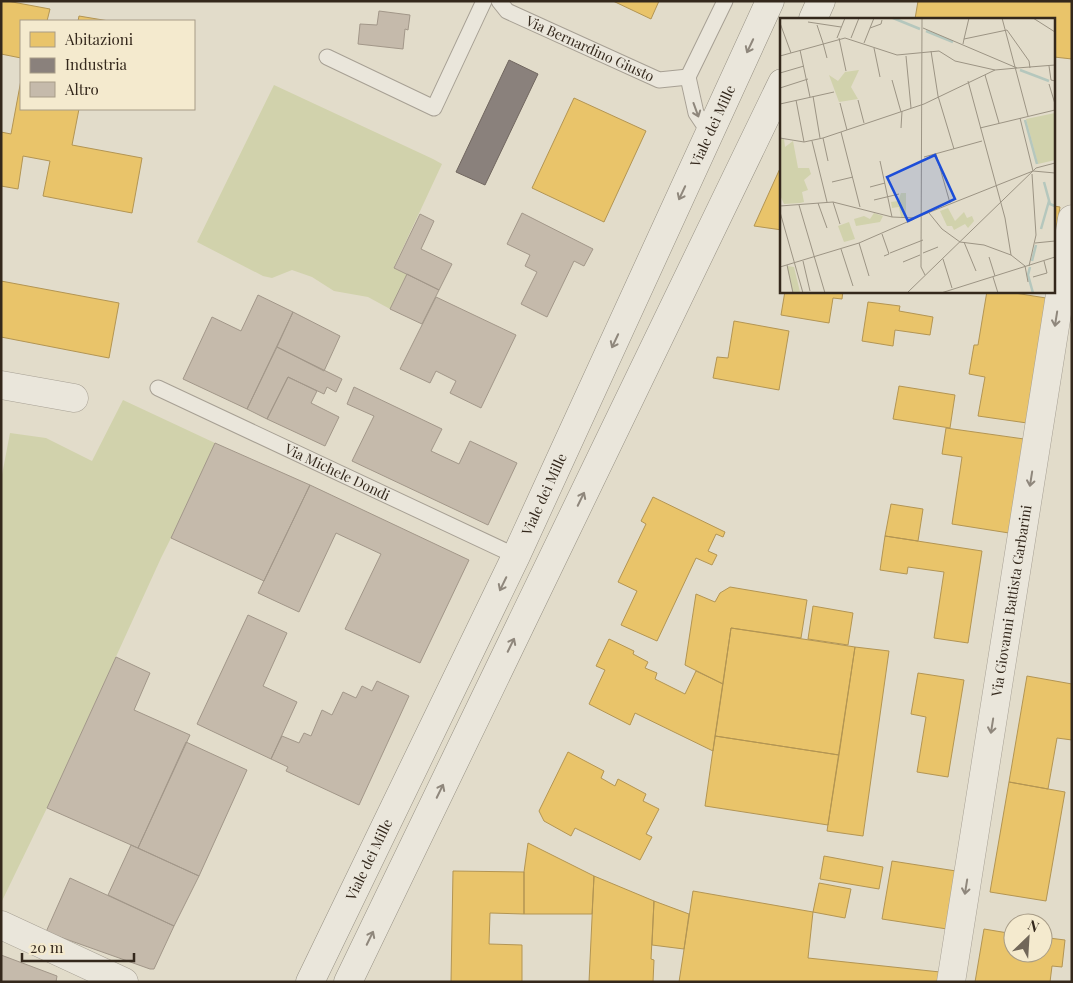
<svg xmlns="http://www.w3.org/2000/svg" width="1073" height="983" font-family="'Playfair Display',serif">
  <style>
    .green { fill: #d1d2ac }
    .homes { fill: #e9c46a; stroke: #b39553 }
    .industry { fill: #8a817c; stroke: #70665f }
    .building { fill: #c5baab; stroke: #a29789 }
    .lines { fill: none; stroke-linecap: round; stroke-linejoin: round }
    .service-casing { stroke: #a7a094; stroke-width: 17 }
    .minor-casing { stroke: #a7a094; stroke-width: 29 }
    .secondary-casing { stroke: #969083; stroke-width: 29 }
    .service { stroke: #eae6db; stroke-width: 15 }
    .minor { stroke: #eae6db; stroke-width: 28 }
    .secondary { stroke: #eae6db; stroke-width: 28 }
    .oneway { stroke: #8f877c }
    .labels { text-anchor: middle; stroke-width: 5; stroke-linejoin: round; paint-order: stroke }
    .street-label { font-size: 14px; fill: #34281c; stroke: #f4eace }
    .inset-river { fill: none; stroke: #b5c7bd; stroke-width: 2.5 }
    .inset-road { fill: none; stroke: #9c9484; stroke-width: 1 }
    .view { fill: #1d4ed8; fill-opacity: 0.15; stroke: #1d4ed8; stroke-width: 2.5 }
    .inset-edge { fill: none; stroke: #34281c; stroke-width: 2.5 }
  </style>
  <rect width="100%" height="100%" fill="#e2dcca"/>
  <path class="green" d="M 274,85 L 433,159 L 442,164 L 394,267 L 407,274 L 390,309 L 368,297 L 334,291 L 312,277 L 292,270 L 272,278 L 263,276 L 197,242 Z
    M 123,400 L 215,443 L 171,538 L 161,558 L 47,808 L 1,903 L 1,480 L 10,433 L 46,438 L 92,461 Z"/>
  <path class="homes" d="M 1,1 L 7,1 L 50,9 L 47,21 L 21,21 L 21,58 L 1,54 Z
    M 613,1 L 659,1 L 651,19 Z
    M 918,1 L 1072,2 L 1072,59 L 1054,57 L 1054,19 L 915,19 Z
    M 79,16 L 109,21 L 78,21 Z
    M 21,80 L 21,109 L 79,109 L 72,145 L 142,158 L 132,213 L 43,196 L 50,161 L 23,156 L 18,189 L 1,186 L 1,132 L 11,134 Z
    M 574,98 L 646,131 L 604,222 L 532,188 Z
    M 782,164 L 782,230 L 754,226 Z
    M 1054,206 L 1060,207 L 1054,243 Z
    M 1,281 L 119,303 L 109,358 L 1,337 Z
    M 785,291 L 843,291 L 842,299 L 833,298 L 829,323 L 781,315 Z
    M 987,291 L 1002,291 L 1046,298 L 1027,423 L 978,416 L 985,377 L 969,374 L 974,345 L 978,345 Z
    M 868,302 L 900,306 L 899,311 L 933,317 L 930,335 L 895,330 L 893,346 L 862,341 Z
    M 734,321 L 789,331 L 779,390 L 713,378 L 717,357 L 728,358 Z
    M 899,386 L 955,395 L 950,428 L 893,419 Z
    M 946,428 L 1024,439 L 1009,533 L 952,524 L 962,457 L 942,454 Z
    M 653,497 L 725,532 L 723,537 L 716,534 L 708,551 L 717,555 L 712,565 L 696,558 L 657,641 L 621,625 L 637,591 L 618,582 L 646,524 L 641,521 Z
    M 891,504 L 923,509 L 918,541 L 885,536 Z
    M 885,536 L 982,551 L 968,643 L 934,638 L 944,572 L 908,567 L 907,574 L 880,570 Z
    M 730,587 L 807,600 L 801,638 L 731,628 L 723,684 L 685,665 L 696,594 L 715,602 L 720,593 Z
    M 813,606 L 853,613 L 848,645 L 808,639 Z
    M 731,628 L 855,647 L 839,755 L 715,736 Z
    M 609,639 L 634,651 L 633,654 L 648,662 L 645,668 L 657,673 L 655,679 L 685,694 L 696,671 L 723,684 L 713,751 L 635,713 L 630,725 L 589,704 L 605,670 L 596,666 Z
    M 855,647 L 889,651 L 863,836 L 827,831 Z
    M 918,673 L 964,680 L 948,777 L 917,772 L 926,717 L 911,714 Z
    M 1027,676 L 1072,684 L 1072,740 L 1057,738 L 1048,789 L 1009,782 Z
    M 715,736 L 839,755 L 828,825 L 705,806 Z
    M 568,752 L 604,771 L 601,778 L 615,786 L 618,779 L 646,794 L 643,801 L 659,809 L 646,834 L 652,837 L 640,860 L 575,828 L 571,836 L 544,821 L 539,811 Z
    M 1009,782 L 1065,792 L 1046,901 L 990,892 Z
    M 528,843 L 594,876 L 592,914 L 524,914 L 524,872 Z
    M 824,856 L 883,867 L 879,889 L 820,879 Z
    M 892,861 L 956,871 L 947,929 L 882,919 Z
    M 453,871 L 524,872 L 524,914 L 490,913 L 489,944 L 522,945 L 522,982 L 451,982 Z
    M 594,876 L 654,901 L 651,959 L 654,960 L 653,982 L 589,982 Z
    M 819,883 L 851,889 L 845,918 L 813,912 Z
    M 693,891 L 813,912 L 808,958 L 940,972 L 939,982 L 679,982 Z
    M 654,901 L 689,914 L 684,949 L 652,945 Z
    M 1009,925 L 1013,926 L 1013,953 L 1043,953 L 1043,931 L 1050,932 L 1049,938 L 1065,940 L 1062,967 L 1052,966 L 1050,982 L 975,982 L 984,929 L 1008,933 Z"/>
  <path class="industry" d="M 509,60 L 538,74 L 485,185 L 456,172 Z"/>
  <path class="building" d="M 379,11 L 410,15 L 408,30 L 405,29 L 403,49 L 358,44 L 360,24 L 377,25 Z
    M 522,213 L 593,249 L 584,266 L 574,261 L 547,317 L 521,304 L 537,272 L 525,266 L 530,255 L 507,244 Z
    M 420,214 L 434,221 L 421,249 L 452,264 L 439,290 L 394,268 Z
    M 407,274 L 439,290 L 422,324 L 390,309 Z
    M 258,295 L 293,312 L 247,409 L 183,379 L 212,317 L 241,331 Z
    M 436,297 L 516,335 L 481,408 L 450,393 L 456,381 L 436,371 L 430,383 L 400,369 Z
    M 293,312 L 340,336 L 324,371 L 277,347 Z
    M 277,347 L 342,379 L 336,392 L 327,387 L 324,394 L 288,377 L 267,419 L 247,409 Z
    M 288,377 L 317,391 L 311,403 L 339,417 L 325,446 L 267,419 Z
    M 354,387 L 442,429 L 431,451 L 459,464 L 470,441 L 517,463 L 488,525 L 352,461 L 374,416 L 347,404 Z
    M 215,443 L 310,485 L 264,581 L 171,538 Z
    M 310,485 L 469,560 L 420,663 L 345,629 L 381,554 L 336,533 L 299,612 L 258,593 Z
    M 248,615 L 287,633 L 263,686 L 297,702 L 271,759 L 197,724 Z
    M 116,657 L 150,673 L 134,710 L 190,735 L 138,848 L 47,808 Z
    M 377,681 L 409,696 L 359,805 L 286,771 L 288,767 L 271,759 L 282,736 L 299,743 L 304,733 L 311,736 L 322,710 L 332,715 L 343,692 L 356,698 L 362,686 L 372,691 Z
    M 186,742 L 247,770 L 199,876 L 138,848 Z
    M 131,845 L 199,876 L 174,926 L 108,895 Z
    M 70,878 L 174,926 L 154,969 L 150,969 L 46,932 Z
    M 1,955 L 57,976 L 56,982 L 1,982 Z"/>
  <g class="lines">
    <g class="service-casing">
      <g id="service">
        <path id="s1" d="M 499,1 L 507,11 L 659,80 L 688,77"/>
        <path d="M 327,57 L 434,108 L 484,1"/>
        <path d="M 710,134 L 696,113 L 688,77 L 725,1"/>
        <path id="s2" d="M 158,388 L 516,556"/>
      </g>
    </g>
    <g class="minor-casing">
      <g id="minor">
        <path d="M 1,385 L 74,398"/>
        <path d="M 1,925 L 124,982"/>
        <path id="s3" d="M 951,982 L 1072,219"/>
      </g>
    </g>
    <g class="secondary-casing">
      <g id="secondary">
        <path d="M 813,19 L 821,1"/>
        <path id="s4" d="M 310,982 L 516,556 L 770,1"/>
        <path d="M 348,982 L 782,83"/>
      </g>
    </g>
    <use href="#service" class="service"/>
    <use href="#minor" class="minor"/>
    <use href="#secondary" class="secondary"/>
  </g>
  <defs><path id="oneway-shaft" d="M-6 0H5M1.5-3L5.5 0L1.5 3" fill="none" stroke-width="1.6" stroke-linecap="round" stroke-linejoin="round" transform="scale(1.25)"/></defs>
  <g class="oneway">
    <use href="#oneway-shaft" transform="translate(750 46) rotate(115)"/>
    <use href="#oneway-shaft" transform="translate(696 110) rotate(70)"/>
    <use href="#oneway-shaft" transform="translate(682 193) rotate(115)"/>
    <use href="#oneway-shaft" transform="translate(1056 319) rotate(99)"/>
    <use href="#oneway-shaft" transform="translate(615 341) rotate(115)"/>
    <use href="#oneway-shaft" transform="translate(1031 479) rotate(99)"/>
    <use href="#oneway-shaft" transform="translate(581 499) rotate(-64)"/>
    <use href="#oneway-shaft" transform="translate(503 584) rotate(116)"/>
    <use href="#oneway-shaft" transform="translate(511 645) rotate(-64)"/>
    <use href="#oneway-shaft" transform="translate(992 726) rotate(99)"/>
    <use href="#oneway-shaft" transform="translate(440 791) rotate(-64)"/>
    <use href="#oneway-shaft" transform="translate(966 887) rotate(99)"/>
    <use href="#oneway-shaft" transform="translate(370 938) rotate(-64)"/>
  </g>
  <g class="labels">
    <g class="street-label">
      <text dy="5" stroke="none"><textPath href="#s1" startOffset="104">Via Bernardino Giusto</textPath></text>
      <text dy="5" stroke="none"><textPath href="#s4" startOffset="946">Viale dei Mille</textPath></text>
      <text dy="5" stroke="none"><textPath href="#s2" startOffset="198">Via Michele Dondi</textPath></text>
      <text dy="5" stroke="none"><textPath href="#s4" startOffset="541">Viale dei Mille</textPath></text>
      <text dy="5" stroke="none"><textPath href="#s3" startOffset="386">Via Giovanni Battista Garbarini</textPath></text>
      <text dy="5" stroke="none"><textPath href="#s4" startOffset="136">Viale dei Mille</textPath></text>
    </g>
  </g>
  <g transform="translate(780 18)">
    <rect width="275" height="275" fill="#e2dcca"/>
    <path d="M 79,52 L 71,69 L 78,81 L 59,84 L 49,57 L 58,63 L 65,54 ZM 275,95 L 275,142 L 258,146 L 246,101 ZM 0,121 L 4,121 L 5,129 L 13,123 L 18,150 L 29,150 L 31,156 L 24,162 L 28,172 L 22,174 L 24,184 L 20,185 L 4,186 L 0,177 ZM 121,175 L 126,175 L 126,200 L 121,199 L 119,189 L 112,190 L 111,184 L 118,183 ZM 168,190 L 175,203 L 184,194 L 187,200 L 192,198 L 194,203 L 188,210 L 185,206 L 174,212 L 172,208 L 167,208 L 160,193 ZM 94,195 L 103,198 L 100,204 L 76,208 L 74,201 L 84,198 L 90,201 ZM 69,204 L 75,221 L 64,224 L 58,208 ZM 7,248 L 14,249 L 20,274 L 13,275 Z" fill="#d1d2ac"/>
    <path class="inset-river" d="M 113,0 L 140,11M 146,13 L 173,24M 240,52 L 269,63M 245,102 L 257,146M 264,164 L 270,186 L 275,188M 261,211 L 269,183M 252,243 L 256,227M 250,249 L 248,257 L 253,275"/>
    <path class="inset-road" d="M 142,0 L 141,249 L 145,257M 222,0 L 248,98M 253,0 L 275,14M 28,4 L 61,9M 0,5 L 11,35M 37,7 L 43,25M 90,10 L 101,6 L 102,2M 143,10 L 237,50 L 275,47M 57,20 L 65,0M 59,20 L 66,53M 71,20 L 79,0M 184,21 L 189,0M 43,25 L 47,40M 84,25 L 94,0M 183,26 L 184,21 L 227,12 L 249,43 L 250,50M 94,30 L 100,59M 20,32 L 30,79M 151,33 L 158,78 L 174,131M 0,38 L 65,20 L 117,37 L 159,33 L 175,43 L 215,52M 126,38 L 131,90M 269,48 L 271,62 L 275,63M 0,55 L 24,48M 205,57 L 219,105M 112,62 L 121,94M 188,63 L 225,200 L 231,237M 269,66 L 275,86M 0,70 L 28,61M 33,78 L 40,120M 16,82 L 24,124M 78,82 L 84,105M 60,85 L 67,112M 0,86 L 54,74M 121,110 L 122,93M 200,110 L 275,92M 61,114 L 80,189M 0,120 L 24,124 L 43,120 L 144,86 L 215,52 L 237,50M 43,120 L 48,143M 32,123 L 47,184M 156,136 L 170,185M 144,139 L 202,123M 100,143 L 112,199M 253,153 L 275,155M 52,164 L 73,159M 90,169 L 105,165M 94,182 L 119,176M 53,184 L 60,206M 38,185 L 47,210M 19,187 L 45,275M 0,188 L 53,184 L 112,199 L 135,200 L 253,153 L 240,100M 0,194 L 23,275M 149,195 L 162,211 L 180,224 L 204,227 L 231,237 L 245,248 L 248,264M 102,216 L 109,236 L 104,238M 184,224 L 196,253M 79,225 L 89,258M 255,225 L 275,223M 61,231 L 73,268M 110,235 L 143,222M 143,235 L 158,229M 209,239 L 215,258M 163,241 L 172,270M 23,243 L 30,273M 123,244 L 140,237M 7,247 L 13,275M 249,248 L 256,217 L 252,156M 0,249 L 79,225 L 134,201M 213,259 L 218,275M 253,259 L 267,255 L 264,243M 127,275 L 256,150 L 275,145M 161,275 L 275,239"/>
    <path class="view" d="M 155,137 L 175,181 L 128,203 L 107,159 Z"/>
    <rect width="275" height="275" class="inset-edge"/>
  </g>
  <rect width="1073" height="983" fill="none" stroke="#34281c" stroke-width="5"/>
  <rect x="20" y="20" width="175" height="90" fill="#f4eace" stroke="#a79c87"/>
  <rect x="30" y="32" width="25" height="15" fill="#e9c46a" stroke="#a79c87"/>
  <text x="65" y="45" font-size="15" fill="#34281c">Abitazioni</text>
  <rect x="30" y="58" width="25" height="15" fill="#8a817c" stroke="#a79c87"/>
  <text x="65" y="70" font-size="15" fill="#34281c">Industria</text>
  <rect x="30" y="82" width="25" height="15" fill="#c5baab" stroke="#a79c87"/>
  <text x="65" y="95" font-size="15" fill="#34281c">Altro</text>
  <g transform="translate(1028 938) rotate(25)"><circle r="24" fill="#f4eace" stroke="#a79c87"/>
  <path d="M0-4L9 19L0 12L-9 19Z" fill="#716759"/>
  <text y="-8" font-size="14" font-weight="bold" text-anchor="middle" fill="#34281c">N</text>
  </g>
  <path d="M22 953v8h112v-8" fill="none" stroke="#34281c" stroke-width="2.5"/>
  <text x="30" y="953" font-size="15" fill="#34281c" stroke="#f4eace" stroke-width="4" paint-order="stroke">20 m</text>
</svg>
